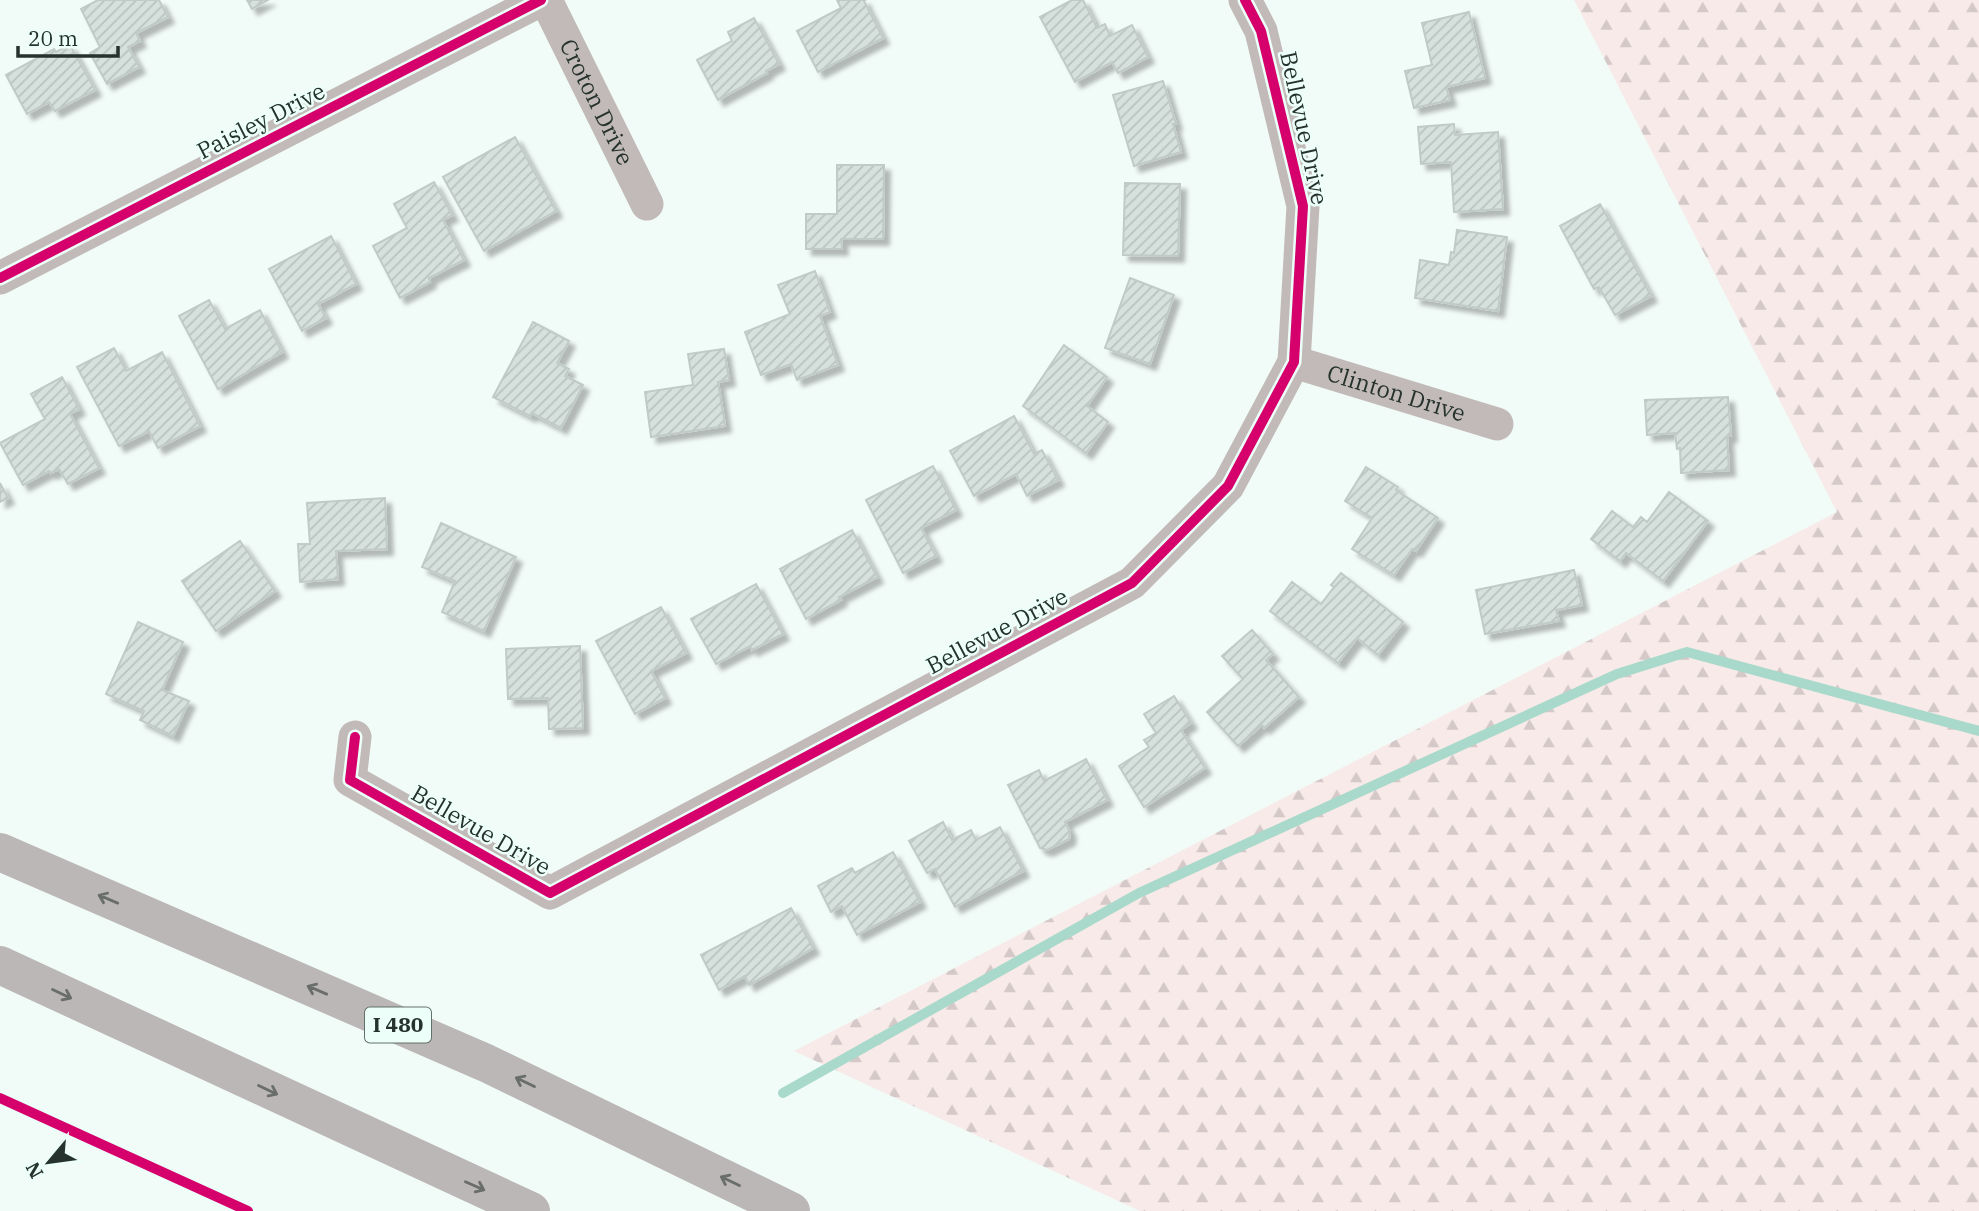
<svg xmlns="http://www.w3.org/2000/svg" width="1979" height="1211" font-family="'IBM Plex Serif',serif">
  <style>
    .forest { fill: url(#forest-firs) }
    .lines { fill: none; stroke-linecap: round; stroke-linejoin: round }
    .stream { stroke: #a8d9ca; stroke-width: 10 }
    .building { fill: url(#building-hatch); stroke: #c0cac6; stroke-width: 2; filter: url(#shadow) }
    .street { stroke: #c1bab9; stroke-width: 33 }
    .highway { stroke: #bbb7b6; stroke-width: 38 }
    .cycleway-casing { stroke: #edfff9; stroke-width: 15 }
    .cycleway { stroke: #d6006c; stroke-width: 10 }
    .oneway { stroke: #696e6b }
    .labels { text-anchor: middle; stroke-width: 5; stroke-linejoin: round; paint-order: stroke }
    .shield { fill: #edfff9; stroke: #62706b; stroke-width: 2 }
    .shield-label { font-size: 21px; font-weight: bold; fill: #26322e }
    .street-label { font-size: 23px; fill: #26322e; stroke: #edfff9 }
  </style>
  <defs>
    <pattern id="forest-firs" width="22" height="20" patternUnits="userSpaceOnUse" patternTransform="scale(1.75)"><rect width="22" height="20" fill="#f8eae9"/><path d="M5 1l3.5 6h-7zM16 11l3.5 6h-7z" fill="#d4c9c8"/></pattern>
    <pattern id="building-hatch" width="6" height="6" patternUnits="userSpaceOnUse" patternTransform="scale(1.75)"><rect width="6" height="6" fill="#d6e1dd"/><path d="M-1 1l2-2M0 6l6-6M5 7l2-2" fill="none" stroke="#b8c2be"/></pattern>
    <filter id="shadow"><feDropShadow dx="6" dy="6" stdDeviation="2" flood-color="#0004"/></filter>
  </defs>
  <rect width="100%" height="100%" fill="#f1fbf8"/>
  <path class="forest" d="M 1574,0 L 1979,0 L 1979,1211 L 1140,1211 L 794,1051 L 1837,512 Z"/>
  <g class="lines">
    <path class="stream" d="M 783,1093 L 1139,893 L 1617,674 L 1687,652 L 1979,731"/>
  </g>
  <path class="building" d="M 98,0 L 159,0 L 168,17 L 136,33 L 140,41 L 128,47 L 139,67 L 107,84 L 90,53 L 100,47 L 81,9 Z
    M 247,0 L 268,0 L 252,9 Z
    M 837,0 L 866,0 L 864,1 L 883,38 L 818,72 L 797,31 L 841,8 Z
    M 1072,0 L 1083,0 L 1097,28 L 1105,24 L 1110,36 L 1132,25 L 1148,57 L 1118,73 L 1112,62 L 1075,82 L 1040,17 Z
    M 1469,12 L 1485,78 L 1446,87 L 1450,100 L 1414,108 L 1405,71 L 1432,65 L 1422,23 Z
    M 754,18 L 779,64 L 766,71 L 767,73 L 718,100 L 697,60 L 732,41 L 728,32 Z
    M 70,45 L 95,90 L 55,111 L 49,102 L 27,114 L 6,75 L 54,49 L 56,52 Z
    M 1163,81 L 1176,124 L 1173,124 L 1181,152 L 1134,166 L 1113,95 Z
    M 1454,124 L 1455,135 L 1498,132 L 1503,209 L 1454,212 L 1451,162 L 1421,164 L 1418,127 Z
    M 515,137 L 556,211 L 484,251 L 443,177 Z
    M 837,165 L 884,165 L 883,239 L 841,239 L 842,249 L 806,249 L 806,214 L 837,214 Z
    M 434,182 L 452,215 L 443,220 L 464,260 L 429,278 L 430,282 L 400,298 L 373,246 L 407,228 L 394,204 Z
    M 1125,183 L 1180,184 L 1178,256 L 1123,255 Z
    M 1600,204 L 1651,296 L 1615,315 L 1599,287 L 1594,289 L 1560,226 Z
    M 1457,230 L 1507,237 L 1498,311 L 1415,298 L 1420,260 L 1449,265 L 1451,252 L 1454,253 Z
    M 331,236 L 356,284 L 318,304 L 326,318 L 302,331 L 269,269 Z
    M 815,271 L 830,312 L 820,316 L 838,365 L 797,380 L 791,364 L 761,375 L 745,332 L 790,314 L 778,285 Z
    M 1130,278 L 1174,295 L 1150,364 L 1105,348 Z
    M 209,300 L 225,329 L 260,310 L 282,352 L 218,389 L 179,316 Z
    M 533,322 L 569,341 L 557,363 L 569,369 L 565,376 L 583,385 L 561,428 L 532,413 L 530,416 L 493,397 Z
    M 1064,345 L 1107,377 L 1087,406 L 1108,422 L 1086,453 L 1023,406 Z
    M 114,348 L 126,371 L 162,352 L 200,426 L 158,448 L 149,431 L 119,446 L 77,367 Z
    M 724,349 L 729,380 L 718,382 L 725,426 L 651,437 L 645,392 L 693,385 L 688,354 Z
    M 62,377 L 79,409 L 70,414 L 99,468 L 68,484 L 59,469 L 51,473 L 49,471 L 23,485 L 0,443 L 45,419 L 31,394 Z
    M 1728,397 L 1731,436 L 1727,436 L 1729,470 L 1681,473 L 1680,448 L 1677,449 L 1675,433 L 1647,435 L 1645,400 Z
    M 1014,416 L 1034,454 L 1042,450 L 1058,480 L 1027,496 L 1016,474 L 974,496 L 950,451 Z
    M 933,466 L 956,510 L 921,528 L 936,556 L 903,573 L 866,500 Z
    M 1366,467 L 1398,487 L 1396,490 L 1438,518 L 1416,551 L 1412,549 L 1394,575 L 1352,549 L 1372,518 L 1345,501 Z
    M 0,483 L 8,498 L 0,502 Z
    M 1669,492 L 1708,521 L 1663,581 L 1626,553 L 1620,561 L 1591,539 L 1612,511 L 1633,527 L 1641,517 L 1647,522 Z
    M 385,498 L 387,549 L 336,551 L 338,579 L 300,582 L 298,544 L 310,544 L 307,503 Z
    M 441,523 L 516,557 L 484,631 L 442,612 L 455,581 L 422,567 Z
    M 852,530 L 877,577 L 839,597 L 841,600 L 806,619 L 780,569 Z
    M 240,541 L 275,591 L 216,631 L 182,581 Z
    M 1574,570 L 1582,605 L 1556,610 L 1559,621 L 1485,634 L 1476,590 Z
    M 1341,573 L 1403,622 L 1378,655 L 1357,638 L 1338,663 L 1270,611 L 1292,582 L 1321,604 L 1334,587 L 1331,585 Z
    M 756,584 L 783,634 L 752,650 L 750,646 L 716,664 L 691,619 Z
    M 661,607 L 686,653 L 651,671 L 665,698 L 635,714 L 596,641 Z
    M 138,622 L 183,642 L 162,690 L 189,701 L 173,736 L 140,720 L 144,711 L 106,694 Z
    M 1252,630 L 1273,654 L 1266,660 L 1299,697 L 1264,728 L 1262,725 L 1238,746 L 1207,712 L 1243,679 L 1222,656 Z
    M 580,646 L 583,728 L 549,729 L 548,698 L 508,699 L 506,649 Z
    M 1174,696 L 1191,723 L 1181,730 L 1205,768 L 1144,807 L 1119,766 L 1149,747 L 1144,740 L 1156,733 L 1144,714 Z
    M 1086,759 L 1107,800 L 1065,822 L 1070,832 L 1069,839 L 1047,850 L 1040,848 L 1008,785 L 1039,770 L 1044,781 Z
    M 943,822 L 952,840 L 971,830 L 976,840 L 1000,827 L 1023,871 L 955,907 L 935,869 L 927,873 L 909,841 Z
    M 893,852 L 920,902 L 857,935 L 842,906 L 831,912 L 818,886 L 852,868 L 855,873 Z
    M 791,908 L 813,948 L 749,985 L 745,976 L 719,990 L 701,955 Z"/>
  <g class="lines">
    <g class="street">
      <path id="s1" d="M 546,0 L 647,204"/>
      <path d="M 0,278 L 541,0"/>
      <path id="s2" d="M 1294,362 L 1497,424"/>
      <path d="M 355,737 L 350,780 L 550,893 L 1132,583 L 1228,486 L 1294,362 L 1303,206 L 1261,31 L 1245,0"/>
    </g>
    <path class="highway" d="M 0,852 L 486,1063 L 791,1211
      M 0,965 L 531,1211"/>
    <g class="cycleway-casing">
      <path id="cycleway" d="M 0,278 L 541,0
        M 355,737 L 350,780 L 550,893 L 1132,583 L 1228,486 L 1294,362 L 1303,206 L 1261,31 L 1245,0
        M 0,1098 L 248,1211"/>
    </g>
    <use href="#cycleway" class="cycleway"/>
  </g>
  <defs><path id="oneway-shaft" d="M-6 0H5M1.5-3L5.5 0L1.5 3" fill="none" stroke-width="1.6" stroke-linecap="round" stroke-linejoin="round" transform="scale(1.75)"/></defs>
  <g class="oneway">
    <use href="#oneway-shaft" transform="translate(108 899) rotate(-157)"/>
    <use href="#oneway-shaft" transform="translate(317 990) rotate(-157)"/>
    <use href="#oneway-shaft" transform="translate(62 994) rotate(25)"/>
    <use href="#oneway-shaft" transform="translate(525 1082) rotate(-154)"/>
    <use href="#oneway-shaft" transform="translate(268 1090) rotate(25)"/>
    <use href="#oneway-shaft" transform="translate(730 1181) rotate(-154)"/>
    <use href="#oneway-shaft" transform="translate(475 1186) rotate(24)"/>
  </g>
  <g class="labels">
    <rect class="shield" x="365" y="1007.5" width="66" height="35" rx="5"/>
    <g class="shield-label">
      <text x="398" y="1032">I 480</text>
    </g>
    <g class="street-label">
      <text dy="8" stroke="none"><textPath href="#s1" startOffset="114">Croton Drive</textPath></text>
      <text transform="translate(261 121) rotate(-27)" y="8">Paisley Drive</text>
      <text transform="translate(1304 128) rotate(78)" y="8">Bellevue Drive</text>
      <text dy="8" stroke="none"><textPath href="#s2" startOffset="107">Clinton Drive</textPath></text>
      <text transform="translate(997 631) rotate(-28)" y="8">Bellevue Drive</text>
      <text transform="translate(481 830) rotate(30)" y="8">Bellevue Drive</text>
    </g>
  </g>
  <g transform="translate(49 1162) rotate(241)" stroke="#edfff9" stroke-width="5" paint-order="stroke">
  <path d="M0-5L12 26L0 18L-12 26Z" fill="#26322e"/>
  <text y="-10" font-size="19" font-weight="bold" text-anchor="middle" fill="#26322e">N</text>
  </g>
  <path d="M18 46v10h100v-10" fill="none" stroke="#26322e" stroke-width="3.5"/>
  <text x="28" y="46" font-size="21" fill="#26322e" stroke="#edfff9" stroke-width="5" paint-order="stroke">20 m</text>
</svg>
